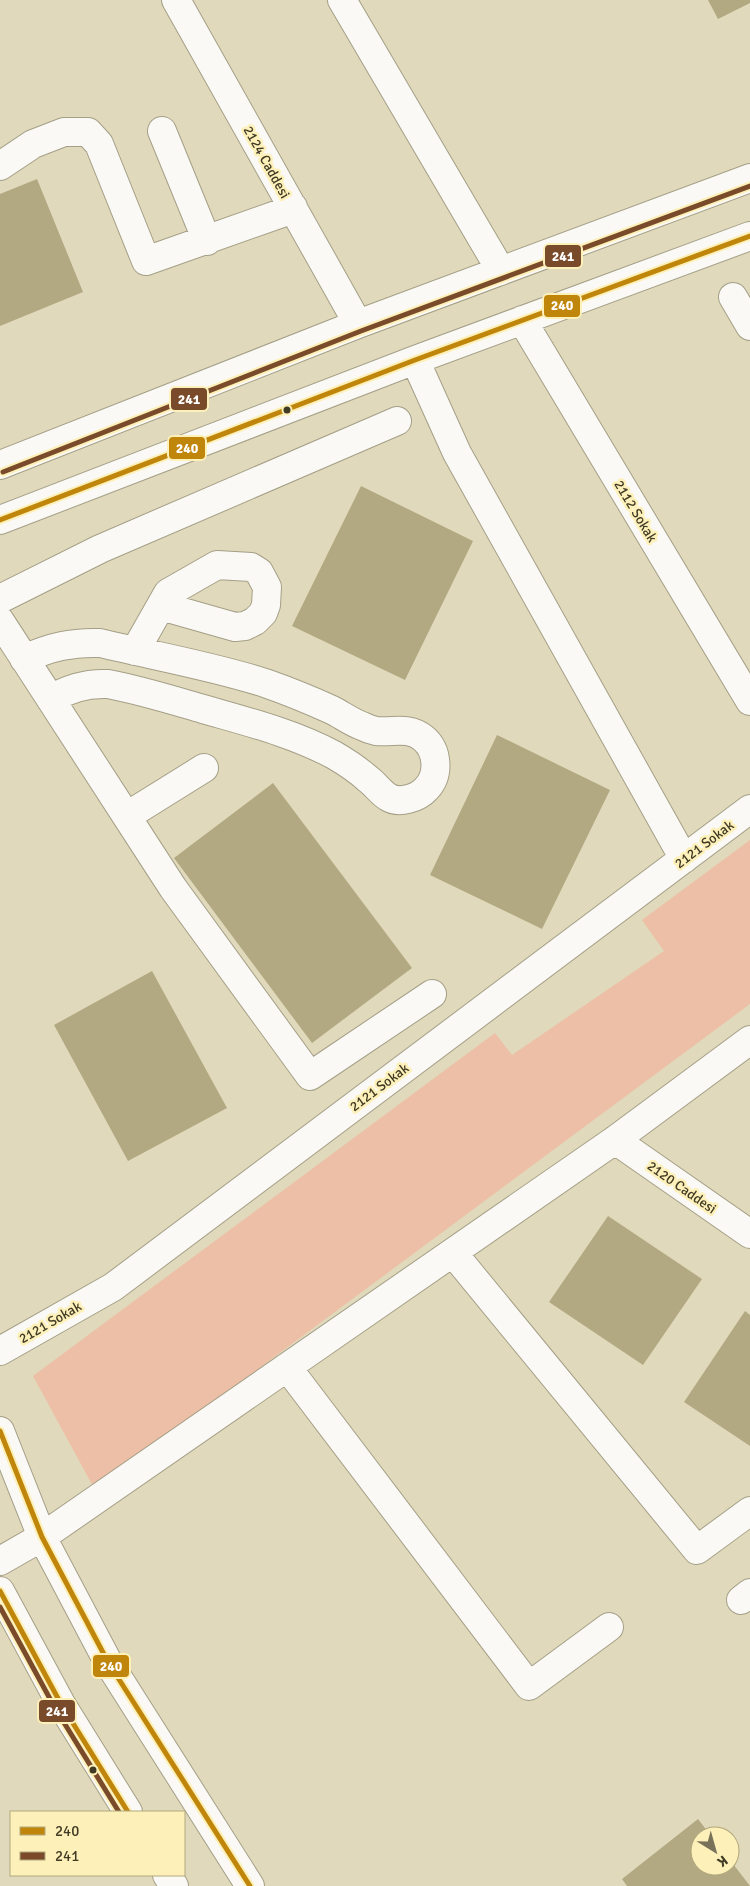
<svg xmlns="http://www.w3.org/2000/svg" width="750" height="1886" font-family="Signika,sans-serif">
  <style>
    .green { fill: #ecbfa6 }
    .building { fill: #b2a982 }
    .lines { fill: none; stroke-linecap: round; stroke-linejoin: round }
    .minor-casing { stroke: #a49f87; stroke-width: 30 }
    .minor { stroke: #faf9f5; stroke-width: 28 }
    .bus-1-casing { stroke: #fdf0b9; stroke-width: 9 }
    .bus-2-casing { stroke: #fdf0b9; stroke-width: 9 }
    .bus-1 { stroke: #c0860b; stroke-width: 5 }
    .bus-2 { stroke: #7a4b2a; stroke-width: 5 }
    .bus-dot { fill: #413b25; stroke: #fdf0b9; stroke-width: 2 }
    .labels { text-anchor: middle; stroke-width: 5; stroke-linejoin: round; paint-order: stroke }
    .street-label { font-size: 14px; fill: #413b25; stroke: #fdf0b9 }
    .line-badge { stroke: #fdf0b9; stroke-width: 2 }
    .badge-label { font-size: 14px; text-anchor: middle; font-weight: bold; fill: #fff }
  </style>
  <rect width="100%" height="100%" fill="#e1d9bb"/>
  <path class="green" d="M 750,840 L 750,1004 L 95,1490 L 33,1376 L 495,1033 L 512,1055 L 664,951 L 642,920 Z"/>
  <path class="building" d="M 708,0 L 750,0 L 750,3 L 718,19 Z
    M 37,179 L 83,292 L 0,326 L 0,194 Z
    M 361,486 L 473,541 L 405,680 L 292,626 Z
    M 497,735 L 610,790 L 542,929 L 430,875 Z
    M 273,783 L 412,968 L 312,1043 L 174,858 Z
    M 152,971 L 227,1108 L 128,1161 L 54,1025 Z
    M 608,1216 L 702,1279 L 643,1365 L 549,1302 Z
    M 745,1311 L 750,1315 L 750,1446 L 684,1402 Z
    M 698,1819 L 711,1836 L 700,1836 L 700,1866 L 730,1866 L 730,1860 L 750,1886 L 627,1886 L 622,1879 Z"/>
  <g class="lines">
    <g class="minor-casing">
      <path id="minor" d="M 176,0 L 358,324
        M 342,0 L 501,271
        M 162,131 L 207,241
        M 0,166 L 33,144 L 64,132 L 88,132 L 99,144 L 146,261 L 282,213 L 293,207
        M 733,297 L 750,326
        M 522,320 L 750,701
        M 415,360 L 457,453 L 684,859
        M 0,465 L 358,324 L 750,178
        M 0,520 L 415,360 L 750,236
        M 0,599 L 100,549 L 397,421
        M 0,621 L 173,888 L 310,1076 L 432,994
        M 135,651 L 168,593 L 217,565 L 251,567 L 259,572 L 267,587 L 266,605 L 263,613 L 255,621 L 245,626 L 235,627 L 161,606
        M 24,659 C 50,647 72,642 100,643 C 155,656 212,666 265,683 C 288,691 310,700 332,710 C 342,715 351,722 362,726 C 366,728 372,730 376,731 C 393,733 408,726 423,738 C 438,750 440,775 426,789 C 418,798 399,804 388,797 C 381,793 375,784 368,779 C 358,770 346,762 334,755 C 293,733 248,722 203,709 C 172,700 140,690 108,684 C 86,683 69,688 51,699
        M 127,816 L 204,768
        M 615,1140 L 750,1234
        M 453,1253 L 697,1550 L 750,1511
        M 0,1351 L 113,1287 L 750,809
        M 287,1367 L 529,1686 L 609,1627
        M 0,1431 L 42,1537 L 108,1662 L 250,1886
        M 0,1561 L 42,1537 L 615,1140 L 750,1040
        M 0,1591 L 61,1704 L 128,1812
        M 741,1600 L 750,1593
        M 167,1875 L 174,1886"/>
    </g>
    <use href="#minor" class="minor"/>
    <g class="bus-1-casing">
      <path id="bus-1" d="M 0,520 L 415,360 L 750,236
        M 0,1431 L 42,1537 L 108,1662 L 250,1886
        M 0,1591 L 61,1704 L 128,1812"/>
    </g>
    <g class="bus-2-casing">
      <path id="bus-2" d="M 3,472 L 361,331 L 750,186
        M 0,1607 L 55,1708 L 119,1812"/>
    </g>
    <use href="#bus-1" class="bus-1"/>
    <use href="#bus-2" class="bus-2"/>
  </g>
  <g class="bus-dot">
    <circle cx="287" cy="410" r="4.5"/>
    <circle cx="93" cy="1770" r="4.5"/>
  </g>
  <g class="labels">
    <g class="street-label">
      <text transform="translate(267 162) rotate(61)" y="5">2124 Caddesi</text>
      <text transform="translate(636 511) rotate(59)" y="5">2112 Sokak</text>
      <text transform="translate(704 844) rotate(-37)" y="5">2121 Sokak</text>
      <text transform="translate(379 1087) rotate(-37)" y="5">2121 Sokak</text>
      <text transform="translate(682 1187) rotate(35)" y="5">2120 Caddesi</text>
      <text transform="translate(50 1322) rotate(-30)" y="5">2121 Sokak</text>
    </g>
  </g>
  <g class="line-badge">
    <rect x="544" y="244" width="38" height="24" rx="5" fill="#7a4b2a"/>
    <rect x="543" y="294" width="38" height="24" rx="5" fill="#c0860b"/>
    <rect x="170" y="387" width="38" height="24" rx="5" fill="#7a4b2a"/>
    <rect x="168" y="436" width="38" height="24" rx="5" fill="#c0860b"/>
    <rect x="92" y="1654" width="38" height="24" rx="5" fill="#c0860b"/>
    <rect x="38" y="1699" width="38" height="24" rx="5" fill="#7a4b2a"/>
  </g>
  <g class="badge-label">
    <text x="563" y="261">241</text>
    <text x="562" y="310">240</text>
    <text x="189" y="404">241</text>
    <text x="187" y="453">240</text>
    <text x="111" y="1671">240</text>
    <text x="57" y="1716">241</text>
  </g>
  <rect x="10" y="1811" width="175" height="65" fill="#fdf0b9" stroke="#b2a87e"/>
  <rect x="20" y="1827" width="25" height="8" fill="#c0860b" stroke="#b2a87e"/>
  <text x="55" y="1836" font-size="15" fill="#413b25">240</text>
  <rect x="20" y="1852" width="25" height="8" fill="#7a4b2a" stroke="#b2a87e"/>
  <text x="55" y="1861" font-size="15" fill="#413b25">241</text>
  <g transform="translate(715 1851) rotate(143)"><circle r="24" fill="#fdf0b9" stroke="#b2a87e"/>
  <path d="M0-4L9 19L0 12L-9 19Z" fill="#79725a"/>
  <text y="-8" font-size="14" font-weight="bold" text-anchor="middle" fill="#413b25">K</text>
  </g>
</svg>
